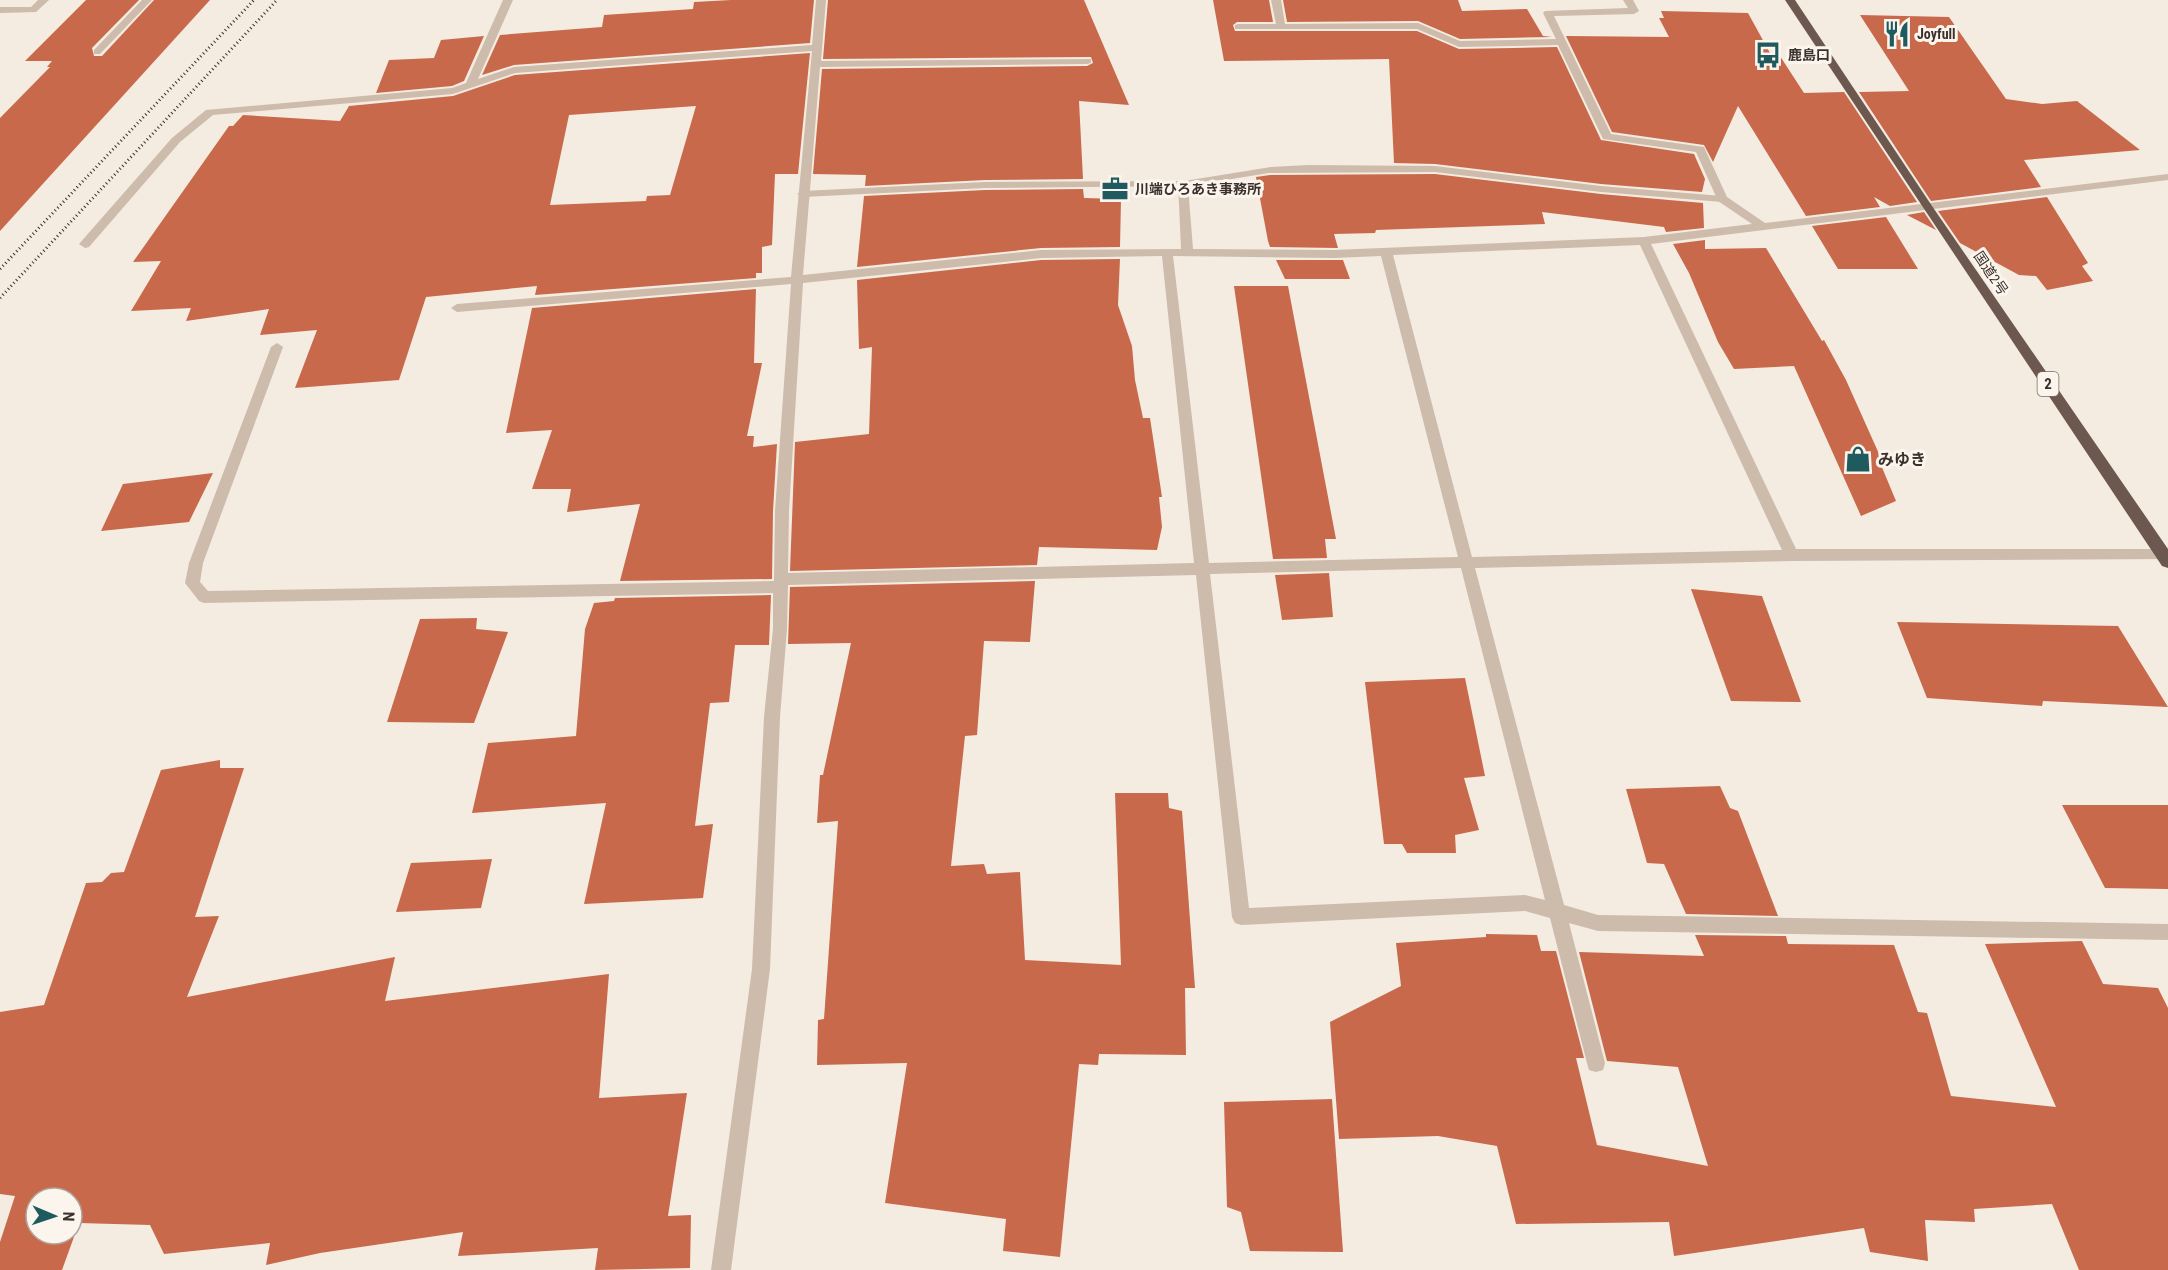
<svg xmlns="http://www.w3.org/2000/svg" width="2168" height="1270" font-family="'Roboto Condensed','Noto Sans JP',sans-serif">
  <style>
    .building { fill: #c8694b; fill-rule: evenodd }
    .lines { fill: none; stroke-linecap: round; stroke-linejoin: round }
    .service { fill: #cdbbac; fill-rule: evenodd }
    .minor { fill: #cdbbac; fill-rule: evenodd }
    .trunk { fill: #6c584f; fill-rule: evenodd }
    .rail { stroke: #3b302b; stroke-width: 3; stroke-dasharray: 1 3; stroke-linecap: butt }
    .labels { text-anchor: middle; stroke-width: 6; stroke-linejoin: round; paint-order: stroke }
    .far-poi-label { font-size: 14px; font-weight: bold; fill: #3b302b; stroke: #fbf5ee; text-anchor: start }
    .far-street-label { font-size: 14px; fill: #3b302b; stroke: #fbf5ee }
    .shield { fill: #fbf5ee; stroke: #756b66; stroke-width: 1.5 }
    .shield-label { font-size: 15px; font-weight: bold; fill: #3b302b }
    .poi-label { font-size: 16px; font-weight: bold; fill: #3b302b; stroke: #fbf5ee; text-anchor: start }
  </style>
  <rect width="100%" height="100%" fill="#f4ebe1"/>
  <path class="building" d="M 86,0 L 139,0 L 92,48 L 94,56 L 102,56 L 154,0 L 210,0 L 0,231 L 0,118 L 50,67 L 47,67 L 52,61 L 25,61 Z
    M 731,0 L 814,0 L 810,43 L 514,65 L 482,75 L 500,35 L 602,27 L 604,15 L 693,9 L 694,2 Z
    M 828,0 L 1084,0 L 1129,105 L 1079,101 L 1083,179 L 985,180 L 865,186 L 866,175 L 813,174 L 822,69 L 1087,66 L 1093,63 L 1091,57 L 823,59 Z
    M 1213,0 L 1269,0 L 1273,22 L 1237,22 L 1233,25 L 1235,31 L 1417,31 L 1459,49 L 1557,47 L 1601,140 L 1694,154 L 1705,179 L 1702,192 L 1601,184 L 1435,164 L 1394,163 L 1389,59 L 1224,61 Z
    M 1283,0 L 1458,0 L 1462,11 L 1527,9 L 1543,36 L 1552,37 L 1460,39 L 1418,21 L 1287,22 Z
    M 1661,11 L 1748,13 L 1770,53 L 1778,53 L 1804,93 L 1844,92 L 1917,202 L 1890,206 L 1874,197 L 1880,207 L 1806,216 L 1738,106 L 1713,162 L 1704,145 L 1612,132 L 1566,36 L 1669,37 L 1659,18 L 1664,18 Z
    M 1860,15 L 1949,17 L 2006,99 L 2042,104 L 2077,101 L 2140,150 L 2024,160 L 2041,187 L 1931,201 L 1859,92 L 1909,91 Z
    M 484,36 L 464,81 L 452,86 L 376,93 L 389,60 L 434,58 L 441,40 Z
    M 810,53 L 798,174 L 775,174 L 772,245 L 762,247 L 762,273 L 756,273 L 756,278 L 535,295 L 537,286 L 426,297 L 399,380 L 295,388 L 317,330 L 260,335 L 269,309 L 186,321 L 191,308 L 131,311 L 161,261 L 133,262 L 229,126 L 233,126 L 243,115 L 340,121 L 349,106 L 453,96 L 515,75 ZM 696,106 L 670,195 L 647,196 L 646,201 L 550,205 L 569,115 Z
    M 1435,174 L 1601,194 L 1703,203 L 1704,228 L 1666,232 L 1664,227 L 1542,212 L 1545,224 L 1376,230 L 1375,233 L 1334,234 L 1338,248 L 1270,247 L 1268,241 L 1256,177 L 1270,175 Z
    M 1083,189 L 1084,198 L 1121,199 L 1120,247 L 1041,248 L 857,267 L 864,196 L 985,190 Z
    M 2047,197 L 2088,263 L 2082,266 L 2093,281 L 2047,290 L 2036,276 L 2019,275 L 1960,243 L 1938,211 Z
    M 1924,212 L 1936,230 L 1907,215 Z
    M 1886,217 L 1918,269 L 1838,269 L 1812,226 Z
    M 1705,240 L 1705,249 L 1766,248 L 1822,341 L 1824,340 L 1846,380 L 1884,465 L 1881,465 L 1896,501 L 1861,516 L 1794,366 L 1734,369 L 1718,342 L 1689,273 L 1673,244 Z
    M 1120,259 L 1118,305 L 1132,346 L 1135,380 L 1143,418 L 1150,418 L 1162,497 L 1159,497 L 1162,527 L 1157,550 L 1039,547 L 1037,565 L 790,571 L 795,442 L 869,434 L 872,347 L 859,349 L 857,280 L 1041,260 Z
    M 1276,260 L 1343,260 L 1350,279 L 1285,279 Z
    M 1234,286 L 1288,286 L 1336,539 L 1325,539 L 1327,558 L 1273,559 Z
    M 756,289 L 754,363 L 762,363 L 747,436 L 754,436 L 753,447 L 777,444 L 773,511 L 772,579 L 620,581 L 640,504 L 567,512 L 571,489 L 532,489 L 552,430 L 506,433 L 532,308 Z
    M 213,473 L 189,522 L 101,531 L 123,484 Z
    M 1329,573 L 1333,617 L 1282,620 L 1275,575 Z
    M 1035,581 L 1030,642 L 984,641 L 977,735 L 965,736 L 951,866 L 984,864 L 987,874 L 1020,872 L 1025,960 L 1121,965 L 1115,793 L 1168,793 L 1169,808 L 1182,811 L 1195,988 L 1185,988 L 1186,1055 L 1099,1054 L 1098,1065 L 1079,1064 L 1060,1257 L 1003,1251 L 1006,1219 L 885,1203 L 907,1063 L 817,1065 L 818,1020 L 824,1019 L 838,821 L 817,823 L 820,775 L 823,775 L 851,643 L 788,644 L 790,587 Z
    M 1691,589 L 1762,596 L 1801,702 L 1731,701 Z
    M 771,595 L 769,645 L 735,645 L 729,702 L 710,703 L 695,826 L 713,824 L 703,898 L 584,904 L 606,803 L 472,813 L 488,743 L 576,736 L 585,629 L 594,603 L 614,601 L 615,598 Z
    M 477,618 L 476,629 L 508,632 L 474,723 L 387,722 L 420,619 Z
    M 1897,622 L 2118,626 L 2168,707 L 2043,701 L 2042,706 L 1927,698 Z
    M 1465,678 L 1485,776 L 1464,778 L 1479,830 L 1455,835 L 1456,853 L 1407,853 L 1402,844 L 1384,844 L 1365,682 Z
    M 220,760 L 220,768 L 244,768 L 195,917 L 219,916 L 187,997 L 395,957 L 385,1001 L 609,974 L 599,1098 L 687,1093 L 668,1216 L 691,1215 L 690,1268 L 595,1270 L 598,1248 L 458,1256 L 463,1232 L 320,1253 L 266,1265 L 270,1243 L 164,1254 L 150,1225 L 79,1223 L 62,1270 L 0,1270 L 0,1242 L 15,1196 L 0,1194 L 0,1012 L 44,1005 L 86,883 L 102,882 L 111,873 L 124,872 L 161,770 ZM 36,1198 L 72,1198 L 72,1234 L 36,1234 Z
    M 1720,786 L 1730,808 L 1738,811 L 1778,916 L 1686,914 L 1664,864 L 1647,863 L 1626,789 Z
    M 2062,805 L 2168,805 L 2168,889 L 2105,888 Z
    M 492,859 L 481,908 L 396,912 L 411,863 Z
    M 1486,934 L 1537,935 L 1541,951 L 1556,951 L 1584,1058 L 1576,1058 L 1597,1145 L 1708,1166 L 1678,1067 L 1607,1061 L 1579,952 L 1704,956 L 1695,935 L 1786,936 L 1788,944 L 1894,945 L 1918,1012 L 1927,1013 L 1951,1096 L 2056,1107 L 1985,944 L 2082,941 L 2103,984 L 2158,988 L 2168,1008 L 2168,1270 L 2079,1270 L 2052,1204 L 1974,1209 L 1975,1222 L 1925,1220 L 1928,1261 L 1870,1252 L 1864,1228 L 1674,1256 L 1669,1222 L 1516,1224 L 1497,1146 L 1438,1136 L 1339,1139 L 1330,1022 L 1401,986 L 1396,943 L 1486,937 Z
    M 1332,1099 L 1343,1252 L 1250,1251 L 1241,1212 L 1227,1207 L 1224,1102 Z"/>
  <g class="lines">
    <path class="service" d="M 1308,165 L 1435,166 L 1601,186 L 1722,196 L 1728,199 L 1722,202 L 1601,192 L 1435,172 L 1271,173 L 1266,170 L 1271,167 Z
      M 1182,181 L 1186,182 L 1186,186 L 985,188 L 803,197 L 797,194 L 803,191 L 985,182 Z"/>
    <path class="minor" d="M 38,0 L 49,0 L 36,12 L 0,13 L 0,7 L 31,7 Z
      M 142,0 L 152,0 L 100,54 L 94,54 L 94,50 Z
      M 503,0 L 513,0 L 478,79 L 514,67 L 812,45 L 816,0 L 826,0 L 821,61 L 1091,59 L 1091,63 L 1087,64 L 820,67 L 803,275 L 1041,250 L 1181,249 L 1178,182 L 1271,167 L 1275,168 L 1275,172 L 1188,186 L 1193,249 L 1334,250 L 1644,237 L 1752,224 L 1718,201 L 1696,152 L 1603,139 L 1558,45 L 1459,47 L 1417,29 L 1235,29 L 1235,25 L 1238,24 L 1276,24 L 1271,0 L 1281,0 L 1285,24 L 1418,23 L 1460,41 L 1556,39 L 1543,13 L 1545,11 L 1628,8 L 1623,0 L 1633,0 L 1639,11 L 1634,14 L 1554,16 L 1611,134 L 1704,147 L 1727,197 L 1765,223 L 2168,174 L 2168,180 L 1651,244 L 1796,549 L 2164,549 L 2168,551 L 2168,559 L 1792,561 L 1475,568 L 1564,905 L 1598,915 L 2168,924 L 2168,940 L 1598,931 L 1569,923 L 1605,1063 L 1603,1070 L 1596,1072 L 1589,1070 L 1587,1063 L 1550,918 L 1525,911 L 1241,925 L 1235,923 L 1232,917 L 1196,575 L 788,585 L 787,629 L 780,717 L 770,969 L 731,1270 L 711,1270 L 752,969 L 764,717 L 773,629 L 773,593 L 204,603 L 199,601 L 185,583 L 189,563 L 271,347 L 277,343 L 283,347 L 203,563 L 200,582 L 208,591 L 774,581 L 775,511 L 791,284 L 457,312 L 451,308 L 457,304 L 791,277 L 812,51 L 515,73 L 453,94 L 213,115 L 180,142 L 89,247 L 85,248 L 79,244 L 172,138 L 206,110 L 452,88 L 466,83 ZM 1640,245 L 1782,550 L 1472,557 L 1393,255 ZM 1162,256 L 1194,563 L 788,573 L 789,511 L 803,283 L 1041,258 ZM 1173,256 L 1334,258 L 1381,256 L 1458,557 L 1209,563 ZM 1461,568 L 1545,900 L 1525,895 L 1249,908 L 1210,574 Z"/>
    <path class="trunk" d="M 1785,0 L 1795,0 L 1932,206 L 2168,549 L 2168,568 L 2162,566 Z"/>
    <path class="rail" d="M 0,269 L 254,0
      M 0,298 L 277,0"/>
  </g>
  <defs>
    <g id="restaurant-bare" transform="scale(2.07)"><path d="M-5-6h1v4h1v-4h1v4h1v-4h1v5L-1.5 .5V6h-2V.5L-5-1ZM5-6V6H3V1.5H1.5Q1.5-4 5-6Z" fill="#1f5a5e" stroke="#fbf5ee" stroke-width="2.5" paint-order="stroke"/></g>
    <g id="bus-bare" transform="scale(2.07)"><path d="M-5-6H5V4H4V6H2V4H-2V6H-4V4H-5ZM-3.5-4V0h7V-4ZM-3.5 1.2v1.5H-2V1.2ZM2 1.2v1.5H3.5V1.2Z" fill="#1f5a5e" stroke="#fbf5ee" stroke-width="2.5" paint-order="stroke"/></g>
    <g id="office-bare" transform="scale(2.07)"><path d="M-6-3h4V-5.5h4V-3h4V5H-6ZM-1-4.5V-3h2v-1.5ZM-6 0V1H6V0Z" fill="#1f5a5e" stroke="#fbf5ee" stroke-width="2.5" paint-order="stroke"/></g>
    <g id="shop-bare" transform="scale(2.07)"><path d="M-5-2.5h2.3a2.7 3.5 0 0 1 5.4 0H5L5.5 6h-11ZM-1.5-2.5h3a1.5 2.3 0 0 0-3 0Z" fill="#1f5a5e" stroke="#fbf5ee" stroke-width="2.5" paint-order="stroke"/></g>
  </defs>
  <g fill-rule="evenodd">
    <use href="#restaurant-bare" x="1897" y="34"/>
    <use href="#bus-bare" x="1768" y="55"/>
    <use href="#office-bare" x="1115" y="189"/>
    <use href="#shop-bare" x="1858" y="459"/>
  </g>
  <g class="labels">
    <g class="far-poi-label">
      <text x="1917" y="39">Joyfull</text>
      <text x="1788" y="60">鹿島口</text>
      <text x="1135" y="194">川端ひろあき事務所</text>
    </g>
    <g class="far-street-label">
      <text transform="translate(1991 273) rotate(56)" y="5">国道2号</text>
    </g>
    <rect class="shield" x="2037.5" y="372" width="21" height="24" rx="4.5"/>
    <g class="shield-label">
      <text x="2048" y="389">2</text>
    </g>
    <g class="poi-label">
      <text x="1878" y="465">みゆき</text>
    </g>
  </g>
  <g transform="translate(54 1216) rotate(92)"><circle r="28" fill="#fbf5ee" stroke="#aea6a0" stroke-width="1.5"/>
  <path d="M0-4.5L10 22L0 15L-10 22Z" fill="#1f5a5e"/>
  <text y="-9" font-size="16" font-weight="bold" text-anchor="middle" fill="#3b302b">N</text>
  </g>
</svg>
